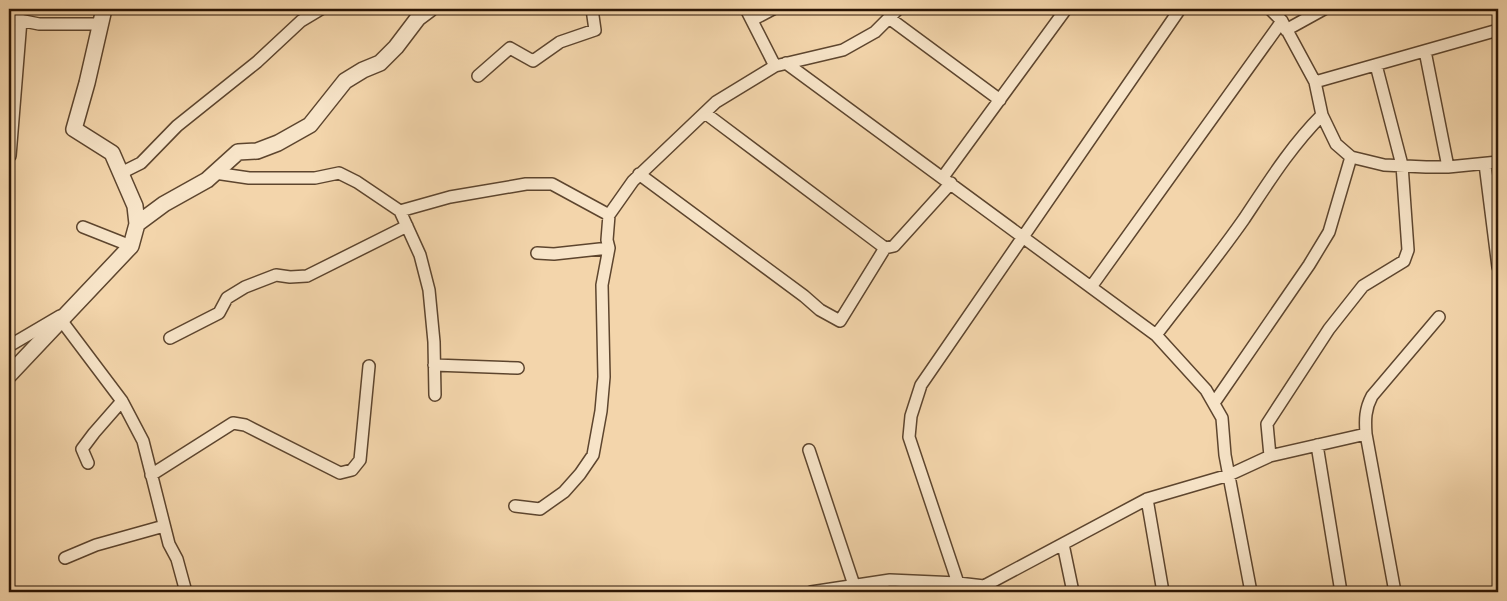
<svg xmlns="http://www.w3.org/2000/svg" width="1507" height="601" font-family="'IM FELL Great Primer',serif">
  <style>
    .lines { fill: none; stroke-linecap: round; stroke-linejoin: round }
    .minor-casing { stroke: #5d452e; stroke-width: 14 }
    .tertiary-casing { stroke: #5d452e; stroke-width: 18 }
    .minor { stroke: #f7e4c8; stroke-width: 11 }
    .tertiary { stroke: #f7e4c8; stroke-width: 15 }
  </style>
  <rect width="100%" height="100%" fill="#f3d5ab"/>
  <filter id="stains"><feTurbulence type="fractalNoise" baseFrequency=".004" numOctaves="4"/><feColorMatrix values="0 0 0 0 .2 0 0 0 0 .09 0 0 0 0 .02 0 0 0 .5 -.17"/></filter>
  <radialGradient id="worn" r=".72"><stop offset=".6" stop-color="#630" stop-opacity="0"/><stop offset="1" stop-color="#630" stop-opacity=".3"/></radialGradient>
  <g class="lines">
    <g class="minor-casing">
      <path id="minor" d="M 746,9 L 775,66
        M 1270,9 L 1282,21 L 1315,82 L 1322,115 L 1336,144 L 1351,157 L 1384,165 L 1426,167 L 1448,167 L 1498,162
        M 9,18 L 39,24 L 101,24
        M 889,18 L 1000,100
        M 752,20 L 773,9
        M 1286,30 L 1324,9
        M 1425,51 L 1448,167
        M 786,63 L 1156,335 L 1206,390 L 1222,418 L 1225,455 L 1251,592
        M 478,76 L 510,48 L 533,61 L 560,42 L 595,30 L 592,9
        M 1315,82 L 1498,30
        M 705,113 L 885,248 L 894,246 L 951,183
        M 10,156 L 21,20
        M 1485,164 L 1498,267
        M 121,173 L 141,163 L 177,126 L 257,62 L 301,21 L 321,9
        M 215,173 L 249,178 L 315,178 L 339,173 L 357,182 L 400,211 L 420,255 L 429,290 L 434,342 L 435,395
        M 639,174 L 804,296 L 820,310 L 840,321 L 885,248
        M 943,177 L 1066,9
        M 400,211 L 450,197 L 526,184 L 552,184 L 609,215 L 607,240 L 609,248 L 602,285 L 604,377 L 601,411 L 593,455 L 580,474 L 564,492 L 540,509 L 515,506
        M 609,215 L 633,181 L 716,102 L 775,66 L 843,50 L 875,32 L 898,9
        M 83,227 L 131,246
        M 537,253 L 554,254 L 609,248
        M 1091,287 L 1282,21
        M 61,320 L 122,401 L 143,441 L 169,544 L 177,559 L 186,592
        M 1156,335 C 1185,297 1216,259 1244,219 C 1268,183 1291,146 1322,115
        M 170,338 L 219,313 L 227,298 L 245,287 L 276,275 L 290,277 L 307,276 L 407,226
        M 9,346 L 60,316
        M 434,365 L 518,368
        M 1214,403 L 1309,265 L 1329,232 L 1351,157
        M 1317,445 L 1341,592
        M 809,450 L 854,585
        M 1270,456 L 1267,424 L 1329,329 L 1363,286 L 1404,261 L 1408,250 L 1402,165 L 1376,65
        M 88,463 L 82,449 L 94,433 L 122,401
        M 151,475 L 233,423 L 245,425 L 340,473 L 352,470 L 360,460 L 369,366
        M 1147,499 L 1163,592
        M 1063,544 L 1073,592
        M 65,558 L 96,545 L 164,526
        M 958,583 L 909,437 L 911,416 L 921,385 L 1180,9
        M 811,592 L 890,580 L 958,583 L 984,586 L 1147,499 L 1229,475 L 1270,456 L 1366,434
        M 1395,592 L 1366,434 C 1365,420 1365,409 1372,396 L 1439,317"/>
    </g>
    <g class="tertiary-casing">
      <path id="tertiary" d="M 137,224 L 164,204 L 207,180 L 238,152 L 257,151 L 278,143 L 310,125 L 345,81 L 363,70 L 380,63 L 396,47 L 418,18 L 430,9
        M 9,375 L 131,246 L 137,224 L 135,206 L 112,153 L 74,129 L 87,83 L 104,9"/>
    </g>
    <use href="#minor" class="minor"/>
    <use href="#tertiary" class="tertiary"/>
  </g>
  <rect width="1507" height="601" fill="none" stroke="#f3d5ab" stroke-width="30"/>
  <rect x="10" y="10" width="1487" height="581" fill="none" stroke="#2b1504" stroke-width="2.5"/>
  <rect x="15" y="15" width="1477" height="571" fill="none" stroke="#2b1504"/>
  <rect width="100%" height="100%" filter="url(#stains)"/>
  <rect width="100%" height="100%" fill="url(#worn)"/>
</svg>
